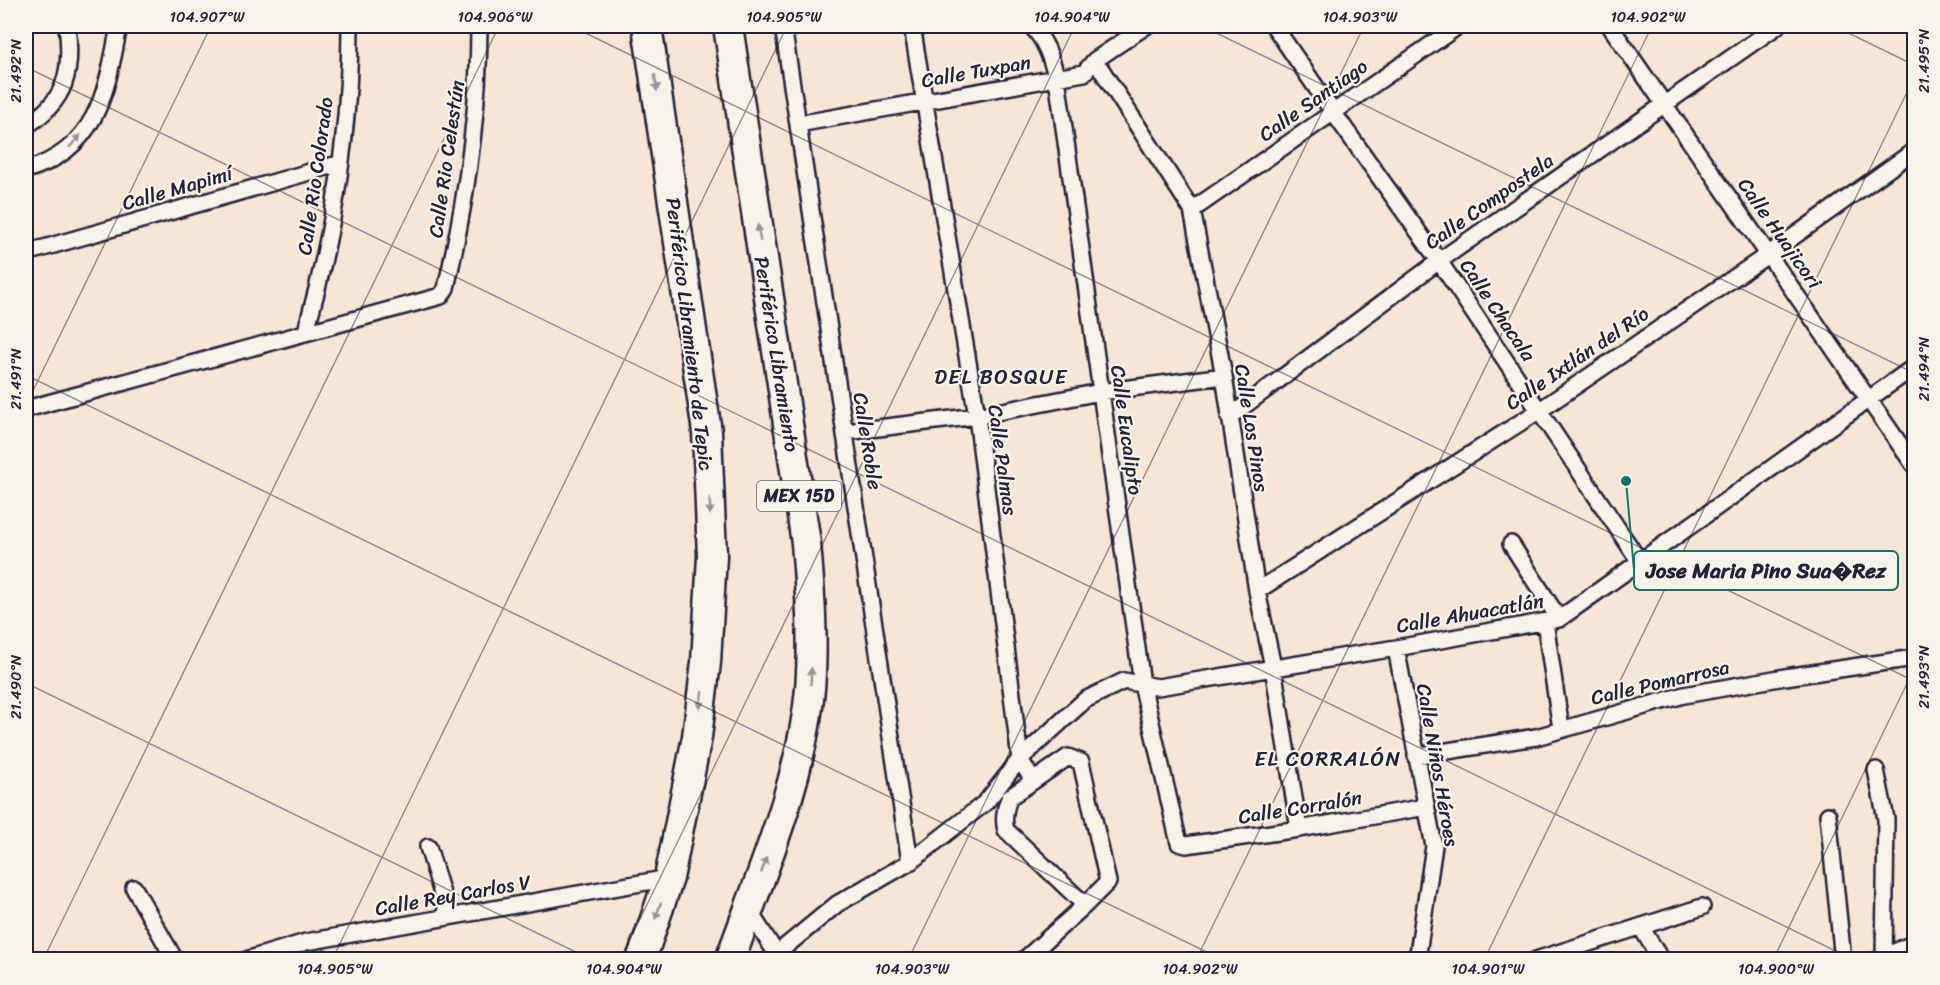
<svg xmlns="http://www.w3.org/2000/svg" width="1940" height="985" font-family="Sriracha,sans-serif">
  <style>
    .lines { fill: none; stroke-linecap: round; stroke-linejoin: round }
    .street-casing { stroke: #22223b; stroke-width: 20 }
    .highway-casing { stroke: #22223b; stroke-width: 33 }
    .street { stroke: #f7f3e8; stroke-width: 15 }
    .highway { stroke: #f7f3e8; stroke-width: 28 }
    .oneway { fill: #97959a }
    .ticks { fill: none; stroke: #22223b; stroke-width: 1.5; stroke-opacity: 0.45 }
    .labels { text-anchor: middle; stroke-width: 4.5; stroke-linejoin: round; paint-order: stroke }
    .shield { fill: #f7f3e8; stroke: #62616f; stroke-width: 1.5 }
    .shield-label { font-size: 18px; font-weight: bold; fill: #22223b }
    .street-label { font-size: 20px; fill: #22223b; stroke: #f7f3e8 }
    .neighbourhood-label { font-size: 21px; letter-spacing: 1.5px; fill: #22223b; stroke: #f7f3e8 }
    .leader { fill: none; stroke: #0f766e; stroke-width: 2 }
    .callout-dot { fill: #0f766e; stroke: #f7f3e8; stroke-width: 2 }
    .callout { fill: #f7f3e8; stroke: #0f766e; stroke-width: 2 }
    .callout-label { font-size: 21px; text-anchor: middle; font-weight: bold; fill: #22223b }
    .neatline { fill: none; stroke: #22223b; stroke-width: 2 }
    .ticks-label { font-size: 15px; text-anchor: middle; fill: #22223b }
  </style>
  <rect width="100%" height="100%" fill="#f7e5d5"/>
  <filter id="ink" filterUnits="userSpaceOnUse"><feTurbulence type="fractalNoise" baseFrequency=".0167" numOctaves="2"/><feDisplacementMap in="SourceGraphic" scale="12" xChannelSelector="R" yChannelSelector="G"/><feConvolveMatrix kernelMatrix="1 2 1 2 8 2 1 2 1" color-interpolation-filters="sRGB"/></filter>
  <g filter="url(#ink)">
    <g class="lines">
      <g class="street-casing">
        <path id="street" d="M 783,26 L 910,862
          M 912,26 L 977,416 L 1020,759 L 1033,781
          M 1031,26 C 1046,40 1051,59 1057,78 L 1142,684 L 1179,843 L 1186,845 L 1299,829 L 1426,807
          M 1274,26 L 1333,112 L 1439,261 L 1640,562
          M 1610,26 L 1914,465
          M 1095,60 L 1192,210 L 1224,376 L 1257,591 L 1273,667 L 1299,829
          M 798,124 L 1084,73 L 1095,60 L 1146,26
          M 26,126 C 66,101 73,72 67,26
          M 26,170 C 98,150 107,89 119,26
          M 1192,210 L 1458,26
          M 26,253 L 341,163
          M 306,331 C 334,231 350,129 350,26
          M 26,409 L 441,296 L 446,288 C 466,202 479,114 479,26
          M 1229,417 L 1439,261 L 1777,26
          M 845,432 L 977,416 L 1100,392 L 1224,376
          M 1511,544 L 1559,619
          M 1257,591 L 1540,410 L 1769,254 L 1914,151
          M 1545,622 L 1561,729
          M 1396,648 L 1434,846 L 1417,960
          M 1416,756 L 1536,737 L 1684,695 L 1785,677 L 1914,658
          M 1876,770 L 1886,819 L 1884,960
          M 1828,815 L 1843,960
          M 428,847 L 449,917
          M 134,888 L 175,960
          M 748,909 L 776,953
          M 1641,927 L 1661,960
          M 246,960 L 306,942 L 669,878
          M 769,960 L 837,904 L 910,862 L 986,802 L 1020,759 L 1085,700 L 1124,681 L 1158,687 L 1396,648 L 1559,619 L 1914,367
          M 1024,960 L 1085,905 L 1108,882 L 1081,762 L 1068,757 L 1010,797 C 1005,806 1003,821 1006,830 L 1085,905
          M 1536,960 L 1702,907
          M 1877,960 L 1914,943"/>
      </g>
      <g class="highway-casing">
        <path id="highway" d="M 728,26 L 806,543 C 810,591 814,640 810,689 C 802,780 761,874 730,960
          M 641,960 L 669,878 L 697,737 L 706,662 L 712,556 L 707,432 L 647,26"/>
      </g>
      <use href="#street" class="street"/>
      <use href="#highway" class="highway"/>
    </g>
    <defs><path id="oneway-solid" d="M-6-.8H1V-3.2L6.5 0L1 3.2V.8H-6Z" transform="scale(1.5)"/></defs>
    <g class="oneway">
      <use href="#oneway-solid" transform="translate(656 83) rotate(82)"/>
      <use href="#oneway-solid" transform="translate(75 141) rotate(-49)"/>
      <use href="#oneway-solid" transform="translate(759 233) rotate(-99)"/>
      <use href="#oneway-solid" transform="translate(710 506) rotate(88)"/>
      <use href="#oneway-solid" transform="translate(811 676) rotate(-87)"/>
      <use href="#oneway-solid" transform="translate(701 700) rotate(97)"/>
      <use href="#oneway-solid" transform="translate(764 865) rotate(-71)"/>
      <use href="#oneway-solid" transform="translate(658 911) rotate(109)"/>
    </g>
  </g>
  <path class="ticks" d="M 571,26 L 1914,681M 1202,26 L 1914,373M 1834,26 L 1914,65M 26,67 L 1854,960M 26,375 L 1223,960M 26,405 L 211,26M 26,683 L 592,960M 43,960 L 499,26M 332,960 L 787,26M 620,960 L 1075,26M 908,960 L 1364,26M 1196,960 L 1652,26M 1484,960 L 1914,78M 1773,960 L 1914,669"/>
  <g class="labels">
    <rect class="shield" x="757" y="481" width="84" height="30" rx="4.5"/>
    <g class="shield-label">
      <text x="799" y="502">MEX 15D</text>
    </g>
    <g class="street-label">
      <text transform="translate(976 71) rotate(-10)" y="7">Calle Tuxpan</text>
      <text transform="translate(1313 100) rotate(-35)" y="7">Calle Santiago</text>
      <text transform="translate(446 159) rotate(-82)" y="7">Calle Rio Celestún</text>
      <text transform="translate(315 176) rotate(-82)" y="7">Calle Rio Colorado</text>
      <text transform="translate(177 188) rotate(-16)" y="7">Calle Mapimí</text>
      <text transform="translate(1489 201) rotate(-35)" y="7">Calle Compostela</text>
      <text transform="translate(1780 233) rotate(55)" y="7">Calle Huajicori</text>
      <text transform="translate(1498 310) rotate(56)" y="7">Calle Chacala</text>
      <text transform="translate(690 334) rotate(83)" y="7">Periférico Libramiento de Tepic</text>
      <text transform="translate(777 354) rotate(81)" y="7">Periférico Libramiento</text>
      <text transform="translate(1577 358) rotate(-34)" y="7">Calle Ixtlán del Río</text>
      <text transform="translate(1252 428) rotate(81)" y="7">Calle Los Pinos</text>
      <text transform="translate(1127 430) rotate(82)" y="7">Calle Eucalipto</text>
      <text transform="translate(868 441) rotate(81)" y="7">Calle Roble</text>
      <text transform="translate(1003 460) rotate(82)" y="7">Calle Palmas</text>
      <text transform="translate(1470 613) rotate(-10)" y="7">Calle Ahuacatlán</text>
      <text transform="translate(1660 682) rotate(-13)" y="7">Calle Pomarrosa</text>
      <text transform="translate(1438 765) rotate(80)" y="7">Calle Niños Héroes</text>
      <text transform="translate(1300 807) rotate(-9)" y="7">Calle Corralón</text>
      <text transform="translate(453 895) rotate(-10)" y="7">Calle Rey Carlos V</text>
    </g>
    <g class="neighbourhood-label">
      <text x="1001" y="384">DEL BOSQUE</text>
      <text x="1328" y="766">EL CORRALÓN</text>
    </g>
  </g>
  <path class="leader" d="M1626 481L1634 570"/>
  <circle class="callout-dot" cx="1626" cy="481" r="6"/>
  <rect class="callout" x="1634" y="551" width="264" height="39" rx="6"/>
  <g class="callout-label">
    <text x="1766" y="578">Jose Maria Pino Sua�Rez</text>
  </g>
  <rect width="1940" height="985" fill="none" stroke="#f7f3e8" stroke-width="66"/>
  <rect x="33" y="33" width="1874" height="919" class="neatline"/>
  <g class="ticks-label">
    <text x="207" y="22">104.907°W</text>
    <text x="495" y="22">104.906°W</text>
    <text x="784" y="22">104.905°W</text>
    <text x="1072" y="22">104.904°W</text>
    <text x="1360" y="22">104.903°W</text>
    <text x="1648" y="22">104.902°W</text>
    <text transform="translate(1924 61) rotate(-90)" y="5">21.495°N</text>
    <text transform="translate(16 71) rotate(-90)" y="5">21.492°N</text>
    <text transform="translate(1924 369) rotate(-90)" y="5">21.494°N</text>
    <text transform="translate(16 379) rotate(-90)" y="5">21.491°N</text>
    <text transform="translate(1924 677) rotate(-90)" y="5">21.493°N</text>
    <text transform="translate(16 687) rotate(-90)" y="5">21.490°N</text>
    <text x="335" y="974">104.905°W</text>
    <text x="624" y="974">104.904°W</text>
    <text x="912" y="974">104.903°W</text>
    <text x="1200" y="974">104.902°W</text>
    <text x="1488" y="974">104.901°W</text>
    <text x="1776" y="974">104.900°W</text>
  </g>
</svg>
